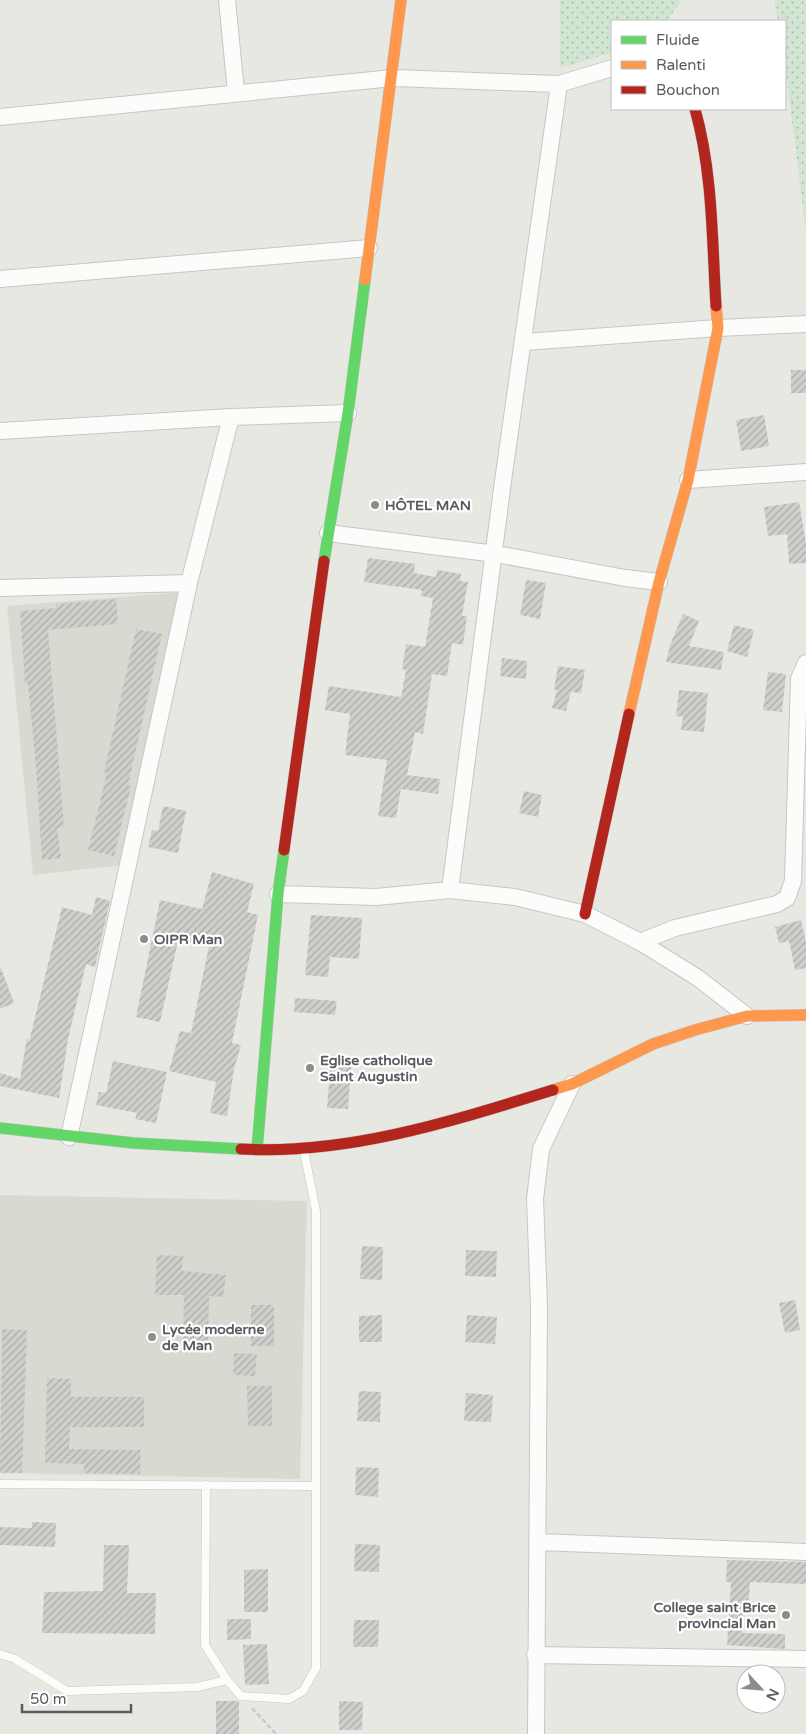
<svg xmlns="http://www.w3.org/2000/svg" width="806" height="1734" font-family="'Varela Round',sans-serif">
  <style>
    .education { fill: #d9d8d1 }
    .grass { fill: url(#grass-dots) }
    .building { fill: url(#building-hatch) }
    .lines { fill: none; stroke-linecap: round; stroke-linejoin: round }
    .lane-casing { stroke: #c6c6c5; stroke-width: 9 }
    .street-casing { stroke: #c6c6c5; stroke-width: 18 }
    .fast-casing { stroke: #c4c4c4; stroke-width: 12 }
    .slow-casing { stroke: #c4c4c4; stroke-width: 12 }
    .jam-casing { stroke: #c4c4c4; stroke-width: 12 }
    .path { stroke: #c7cac9; stroke-width: 2.5; stroke-dasharray: 5 2.5; stroke-linecap: butt }
    .lane { stroke: #fcfcfb; stroke-width: 8 }
    .street { stroke: #fcfcfb; stroke-width: 16 }
    .fast { stroke: #63d668; stroke-width: 11 }
    .slow { stroke: #ff974d; stroke-width: 11 }
    .jam { stroke: #b3261e; stroke-width: 11 }
    .poi-dot { fill: #8b8c8e; stroke: #fff; stroke-width: 2 }
    .labels { text-anchor: middle; stroke-width: 4.5; stroke-linejoin: round; paint-order: stroke }
    .poi-label { font-size: 14px; font-weight: bold; fill: #595b61; stroke: #fff; text-anchor: start }
  </style>
  <defs>
    <pattern id="grass-dots" width="8" height="8" patternUnits="userSpaceOnUse" patternTransform="scale(1.25)"><rect width="8" height="8" fill="#d1e5d2"/><path d="M2 2h.1M6 6h.1" fill="none" stroke="#adbdae" stroke-width="1.8" stroke-linecap="round"/></pattern>
    <pattern id="building-hatch" width="6" height="6" patternUnits="userSpaceOnUse" patternTransform="scale(1.25)"><rect width="6" height="6" fill="#cfcfcc"/><path d="M-1 1l2-2M0 6l6-6M5 7l2-2" fill="none" stroke="#ababa9"/></pattern>
  </defs>
  <rect width="100%" height="100%" fill="#e8e8e3"/>
  <path class="education" d="M 183,592 L 123,865 L 33,875 L 7,606 Z
    M 0,1195 L 307,1201 L 300,1479 L 0,1473 Z"/>
  <path class="grass" d="M 560,0 L 682,0 L 667,21 L 612,21 L 612,53 L 560,68 Z
    M 774,0 L 806,0 L 806,232 L 785,64 L 785,21 L 778,21 Z"/>
  <path class="building" d="M 791,370 L 806,370 L 806,393 L 791,393 Z
    M 764,415 L 769,446 L 741,451 L 736,420 Z
    M 799,502 L 806,543 L 806,563 L 789,564 L 787,534 L 768,536 L 764,507 Z
    M 368,558 L 415,564 L 414,573 L 436,577 L 437,570 L 461,574 L 460,581 L 468,582 L 462,616 L 467,616 L 463,645 L 452,643 L 447,676 L 432,674 L 423,734 L 415,732 L 407,775 L 440,779 L 438,794 L 401,789 L 396,818 L 378,816 L 387,760 L 345,755 L 350,714 L 325,710 L 329,686 L 401,697 L 406,670 L 402,669 L 406,644 L 425,647 L 433,598 L 421,596 L 422,590 L 364,582 Z
    M 526,580 L 546,583 L 540,619 L 520,615 Z
    M 116,599 L 118,624 L 48,630 L 64,827 L 57,828 L 61,858 L 42,860 L 36,767 L 28,684 L 25,684 L 20,611 L 56,608 L 56,604 Z
    M 683,614 L 699,621 L 689,646 L 724,652 L 721,670 L 666,662 L 670,645 Z
    M 734,625 L 754,630 L 747,657 L 727,651 Z
    M 136,629 L 162,634 L 128,785 L 131,786 L 114,856 L 88,850 L 107,773 L 104,772 Z
    M 502,658 L 527,661 L 526,679 L 500,676 Z
    M 558,666 L 585,670 L 581,693 L 571,692 L 566,711 L 552,708 L 557,690 L 554,689 Z
    M 768,672 L 786,674 L 782,712 L 763,710 Z
    M 679,690 L 708,693 L 704,732 L 681,730 L 683,717 L 676,716 Z
    M 524,791 L 542,795 L 538,817 L 519,813 Z
    M 163,806 L 186,811 L 178,853 L 148,847 L 152,830 L 158,831 Z
    M 212,872 L 254,884 L 247,912 L 258,915 L 232,1043 L 241,1045 L 234,1069 L 227,1116 L 210,1113 L 216,1082 L 169,1071 L 180,1031 L 191,1033 L 209,946 L 178,941 L 160,1022 L 136,1017 L 160,900 L 202,909 Z
    M 96,897 L 110,901 L 95,967 L 86,964 L 68,1039 L 59,1098 L 0,1086 L 0,1073 L 20,1079 L 27,1038 L 29,1042 L 62,907 L 92,915 Z
    M 311,915 L 362,918 L 359,959 L 330,957 L 328,977 L 305,975 Z
    M 801,920 L 806,942 L 806,968 L 795,970 L 789,941 L 779,943 L 775,927 Z
    M 1,968 L 14,1003 L 0,1009 L 0,969 Z
    M 295,998 L 337,1001 L 335,1015 L 294,1012 Z
    M 331,1055 L 352,1057 L 348,1109 L 327,1108 Z
    M 113,1061 L 167,1072 L 156,1123 L 135,1119 L 137,1113 L 96,1105 L 99,1092 L 106,1093 Z
    M 362,1246 L 383,1247 L 382,1280 L 360,1279 Z
    M 466,1250 L 497,1251 L 496,1277 L 465,1276 Z
    M 157,1255 L 183,1256 L 182,1271 L 226,1275 L 223,1297 L 209,1296 L 208,1346 L 183,1346 L 184,1295 L 155,1295 Z
    M 795,1300 L 800,1330 L 785,1333 L 779,1303 Z
    M 251,1305 L 274,1305 L 274,1346 L 251,1346 Z
    M 382,1315 L 382,1342 L 359,1342 L 359,1316 Z
    M 467,1315 L 497,1317 L 495,1344 L 465,1342 Z
    M 2,1329 L 27,1330 L 22,1473 L 0,1473 Z
    M 234,1353 L 257,1354 L 255,1376 L 233,1375 Z
    M 47,1378 L 71,1379 L 71,1397 L 144,1397 L 144,1427 L 70,1427 L 69,1449 L 141,1450 L 140,1474 L 84,1473 L 84,1464 L 45,1463 Z
    M 247,1386 L 272,1386 L 272,1426 L 248,1426 Z
    M 359,1391 L 381,1392 L 380,1422 L 357,1421 Z
    M 466,1393 L 493,1395 L 491,1422 L 464,1421 Z
    M 356,1467 L 379,1468 L 378,1497 L 355,1495 Z
    M 32,1522 L 56,1523 L 55,1547 L 0,1545 L 0,1527 L 32,1528 Z
    M 355,1544 L 380,1545 L 379,1572 L 354,1571 Z
    M 104,1545 L 129,1545 L 127,1593 L 156,1593 L 155,1634 L 42,1633 L 44,1592 L 103,1591 Z
    M 727,1560 L 806,1562 L 806,1584 L 750,1582 L 748,1610 L 743,1610 L 742,1633 L 785,1634 L 785,1649 L 727,1645 L 731,1582 L 726,1582 Z
    M 268,1569 L 268,1612 L 244,1612 L 244,1570 Z
    M 227,1619 L 251,1619 L 251,1639 L 227,1640 Z
    M 354,1620 L 379,1620 L 378,1647 L 353,1647 Z
    M 267,1644 L 269,1684 L 245,1685 L 243,1645 Z
    M 216,1701 L 239,1701 L 239,1734 L 216,1734 Z
    M 339,1701 L 363,1702 L 362,1730 L 339,1730 Z"/>
  <g class="lines">
    <g class="lane-casing">
      <path id="lane" d="M 0,1484 L 315,1486
        M 206,1485 L 205,1645 L 227,1680 L 241,1696 L 289,1699 L 303,1691 L 316,1668 L 316,1211 L 304,1151
        M 0,1654 L 15,1659 L 67,1691 L 197,1687 L 227,1680"/>
    </g>
    <g class="street-casing">
      <path id="street" d="M 227,0 L 236,92
        M 0,117 L 393,78 L 559,84 L 612,68
        M 0,279 L 369,248
        M 524,342 L 718,328 L 806,324
        M 0,431 L 231,417 L 348,413
        M 688,480 L 806,472
        M 328,533 L 496,554 L 625,578 L 659,582
        M 0,588 L 189,583
        M 450,890 L 503,481 L 559,84
        M 278,894 L 376,897 L 450,890 L 515,897 L 585,914 L 640,942 L 698,978 L 747,1016
        M 640,942 L 675,928 L 777,904 L 787,898 L 793,881 L 799,679 L 806,663
        M 69,1137 L 189,583 L 231,417
        M 538,1542 L 806,1552
        M 535,1655 L 806,1659
        M 536,1734 L 539,1306 L 535,1199 L 541,1149 L 572,1084"/>
    </g>
    <g class="fast-casing">
      <path id="fast" d="M 324,561 L 348,413 L 365,280
        M 0,1128 L 133,1143 L 241,1149
        M 257,1150 L 278,894 L 284,850"/>
    </g>
    <g class="slow-casing">
      <path id="slow" d="M 365,280 L 401,0
        M 629,714 L 659,582 L 688,480 L 718,328 L 716,306
        M 553,1090 L 572,1084 L 653,1044 L 695,1030 L 747,1016 L 806,1015"/>
    </g>
    <g class="jam-casing">
      <path id="jam" d="M 695,109 C 713,173 712,241 716,306
        M 284,850 L 324,561
        M 585,914 L 629,714
        M 241,1149 C 347,1155 453,1121 553,1090"/>
    </g>
    <path class="path" d="M 252,1708 L 276,1734"/>
    <use href="#lane" class="lane"/>
    <use href="#street" class="street"/>
    <use href="#fast" class="fast"/>
    <use href="#slow" class="slow"/>
    <use href="#jam" class="jam"/>
  </g>
  <g class="poi-dot">
    <circle cx="375" cy="505" r="5"/>
    <circle cx="144" cy="939" r="5"/>
    <circle cx="310" cy="1068" r="5"/>
    <circle cx="152" cy="1337" r="5"/>
    <circle cx="786" cy="1615" r="5"/>
  </g>
  <g class="labels">
    <g class="poi-label">
      <text x="385" y="510">HÔTEL MAN</text>
      <text x="154" y="944">OIPR Man</text>
      <text x="320" y="1065">Eglise catholique<tspan x="320" dy="16">Saint Augustin</tspan></text>
      <text x="162" y="1334">Lycée moderne<tspan x="162" dy="16">de Man</tspan></text>
      <text x="776" y="1612" text-anchor="end">College saint Brice<tspan x="776" dy="16">provincial Man</tspan></text>
    </g>
  </g>
  <rect x="611" y="20" width="175" height="90" fill="#ffffff" stroke="#bdbdc0"/>
  <rect x="621" y="36" width="25" height="8" fill="#63d668" stroke="#bdbdc0"/>
  <text x="656" y="45" font-size="15" fill="#595b61">Fluide</text>
  <rect x="621" y="61" width="25" height="8" fill="#ff974d" stroke="#bdbdc0"/>
  <text x="656" y="70" font-size="15" fill="#595b61">Ralenti</text>
  <rect x="621" y="86" width="25" height="8" fill="#b3261e" stroke="#bdbdc0"/>
  <text x="656" y="95" font-size="15" fill="#595b61">Bouchon</text>
  <g transform="translate(761 1689) rotate(116)"><circle r="24" fill="#ffffff" stroke="#bdbdc0"/>
  <path d="M0-4L9 19L0 12L-9 19Z" fill="#8b8c8e"/>
  <text y="-8" font-size="14" font-weight="bold" text-anchor="middle" fill="#595b61">N</text>
  </g>
  <path d="M22 1704v8h109v-8" fill="none" stroke="#595b61" stroke-width="2.5"/>
  <text x="30" y="1704" font-size="15" fill="#595b61" stroke="#ffffff" stroke-width="4" paint-order="stroke">50 m</text>
</svg>
